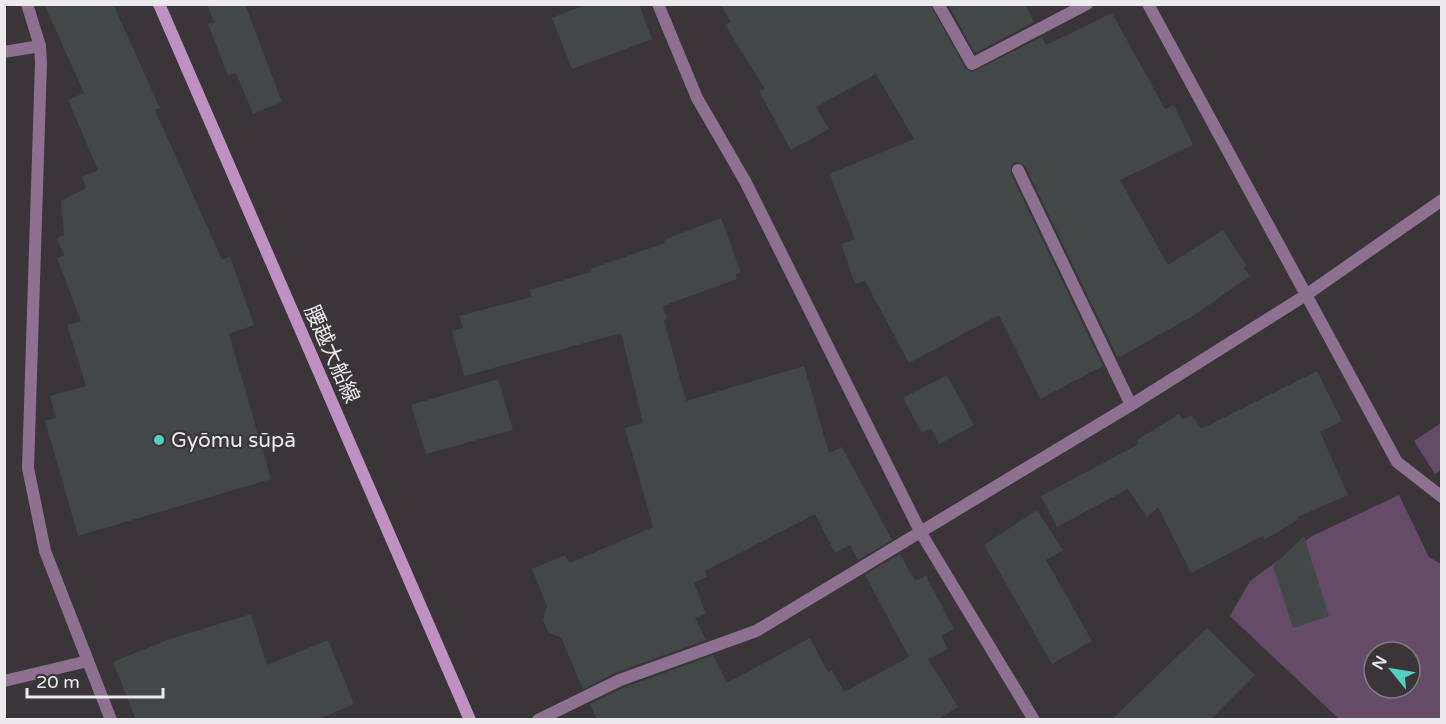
<svg xmlns="http://www.w3.org/2000/svg" width="1446" height="724" font-family="'Varela Round','Noto Sans JP',sans-serif">
  <style>
    .green { fill: #664b69; fill-rule: evenodd }
    .building { fill: #414847 }
    .lines { fill: none; stroke-linecap: round; stroke-linejoin: round }
    .lane { stroke: #8e7190; stroke-width: 12 }
    .street { stroke: #8e7190; stroke-width: 12 }
    .secondary { stroke: #bf91c3; stroke-width: 12 }
    .poi-dot { fill: #58cec0; stroke: #393539; stroke-width: 2 }
    .labels { text-anchor: middle; stroke-width: 4.5; stroke-linejoin: round; paint-order: stroke }
    .street-label { font-size: 21px; fill: #edeaed; stroke: #393539 }
    .poi-label { font-size: 21px; fill: #edeaed; stroke: #393539; text-anchor: start }
  </style>
  <rect width="100%" height="100%" fill="#393539"/>
  <path class="green" d="M 1441,423 L 1441,470 L 1435,474 L 1414,441 Z
    M 1399,495 L 1429,557 L 1441,564 L 1441,719 L 1339,719 L 1230,616 L 1250,581 L 1312,536 ZM 1374,652 L 1410,652 L 1410,688 L 1374,688 Z"/>
  <path class="building" d="M 44,4 L 113,4 L 160,108 L 155,110 L 222,260 L 230,257 L 254,325 L 229,334 L 271,479 L 78,536 L 45,421 L 56,418 L 50,396 L 86,386 L 67,325 L 81,321 L 57,258 L 64,255 L 57,238 L 64,235 L 61,201 L 86,188 L 82,177 L 98,170 L 68,100 L 84,93 Z
    M 207,4 L 245,4 L 282,102 L 253,114 L 236,73 L 228,76 L 208,24 L 214,22 Z
    M 587,4 L 639,4 L 652,39 L 572,69 L 552,18 Z
    M 721,4 L 930,4 L 965,68 L 972,72 L 1042,37 L 1046,45 L 1112,13 L 1165,109 L 1174,105 L 1193,145 L 1120,180 L 1168,265 L 1223,230 L 1247,266 L 1244,268 L 1250,276 L 1193,316 L 1118,358 L 1025,166 L 1015,162 L 1011,166 L 1011,174 L 1103,366 L 1040,399 L 999,315 L 909,363 L 865,281 L 855,284 L 841,244 L 855,239 L 829,174 L 914,139 L 876,74 L 816,107 L 829,129 L 791,150 L 759,91 L 765,89 L 725,25 L 731,22 Z
    M 948,4 L 1025,4 L 1034,22 L 975,53 Z
    M 721,218 L 741,272 L 736,274 L 737,279 L 663,306 L 667,319 L 664,320 L 686,401 L 804,366 L 829,453 L 842,447 L 892,540 L 858,560 L 850,545 L 835,553 L 815,514 L 705,571 L 707,577 L 694,583 L 706,614 L 695,618 L 706,640 L 617,672 L 583,689 L 561,638 L 548,632 L 543,620 L 547,606 L 532,569 L 565,555 L 570,563 L 653,527 L 625,428 L 643,423 L 621,333 L 464,376 L 452,331 L 463,328 L 459,316 L 532,297 L 529,290 L 591,272 L 590,269 L 665,243 L 664,240 Z
    M 1317,371 L 1342,421 L 1320,432 L 1348,495 L 1298,517 L 1298,520 L 1264,540 L 1263,536 L 1191,573 L 1158,507 L 1147,518 L 1128,489 L 1057,527 L 1041,496 L 1139,444 L 1137,440 L 1179,414 L 1183,420 L 1191,415 L 1201,429 Z
    M 947,375 L 974,425 L 939,444 L 931,428 L 922,433 L 903,398 Z
    M 498,379 L 513,430 L 426,454 L 411,405 Z
    M 1037,510 L 1063,550 L 1046,560 L 1092,641 L 1052,664 L 984,545 Z
    M 1304,536 L 1329,616 L 1293,628 L 1273,566 Z
    M 900,554 L 915,581 L 926,576 L 954,629 L 941,636 L 948,649 L 928,659 L 958,707 L 937,720 L 597,720 L 590,704 L 623,688 L 713,655 L 727,683 L 810,638 L 828,672 L 832,670 L 844,692 L 909,657 L 865,575 Z
    M 251,614 L 267,665 L 328,640 L 354,704 L 317,720 L 136,720 L 113,662 L 167,640 Z
    M 1207,628 L 1255,675 L 1210,720 L 1111,720 Z"/>
  <g class="lines">
    <path class="lane" d="M 4,52 L 40,46
      M 1018,170 L 1131,405
      M 921,533 L 1034,720
      M 4,681 L 88,661"/>
    <path class="street" d="M 27,4 L 40,46 L 41,63 L 28,468 L 45,551 L 111,720
      M 658,4 L 697,98 L 745,181 L 921,533
      M 938,4 L 972,64 L 1087,4
      M 1148,4 L 1397,462 L 1442,497
      M 538,720 L 620,680 L 756,631 L 1131,405 L 1306,295 L 1442,200"/>
    <path class="secondary" d="M 159,4 L 470,720"/>
  </g>
  <circle class="poi-dot" cx="159" cy="440" r="6"/>
  <g class="labels">
    <g class="street-label">
      <text transform="translate(332 354) rotate(66)" y="7">腰越大船線</text>
    </g>
    <g class="poi-label">
      <text x="171" y="447">Gyōmu sūpā</text>
    </g>
  </g>
  <rect width="1446" height="724" fill="none" stroke="#edeaed" stroke-width="12"/>
  <g transform="translate(1392 670) rotate(300)"><circle r="28" fill="#393539" stroke="#817d81" stroke-width="1.5"/>
  <path d="M0-4.5L10 22L0 15L-10 22Z" fill="#58cec0"/>
  <text y="-9" font-size="16" font-weight="bold" text-anchor="middle" fill="#edeaed">N</text>
  </g>
  <path d="M27 688v9h136v-9" fill="none" stroke="#edeaed" stroke-width="3"/>
  <text x="36" y="688" font-size="18" fill="#edeaed" stroke="#393539" stroke-width="4.5" paint-order="stroke">20 m</text>
</svg>
